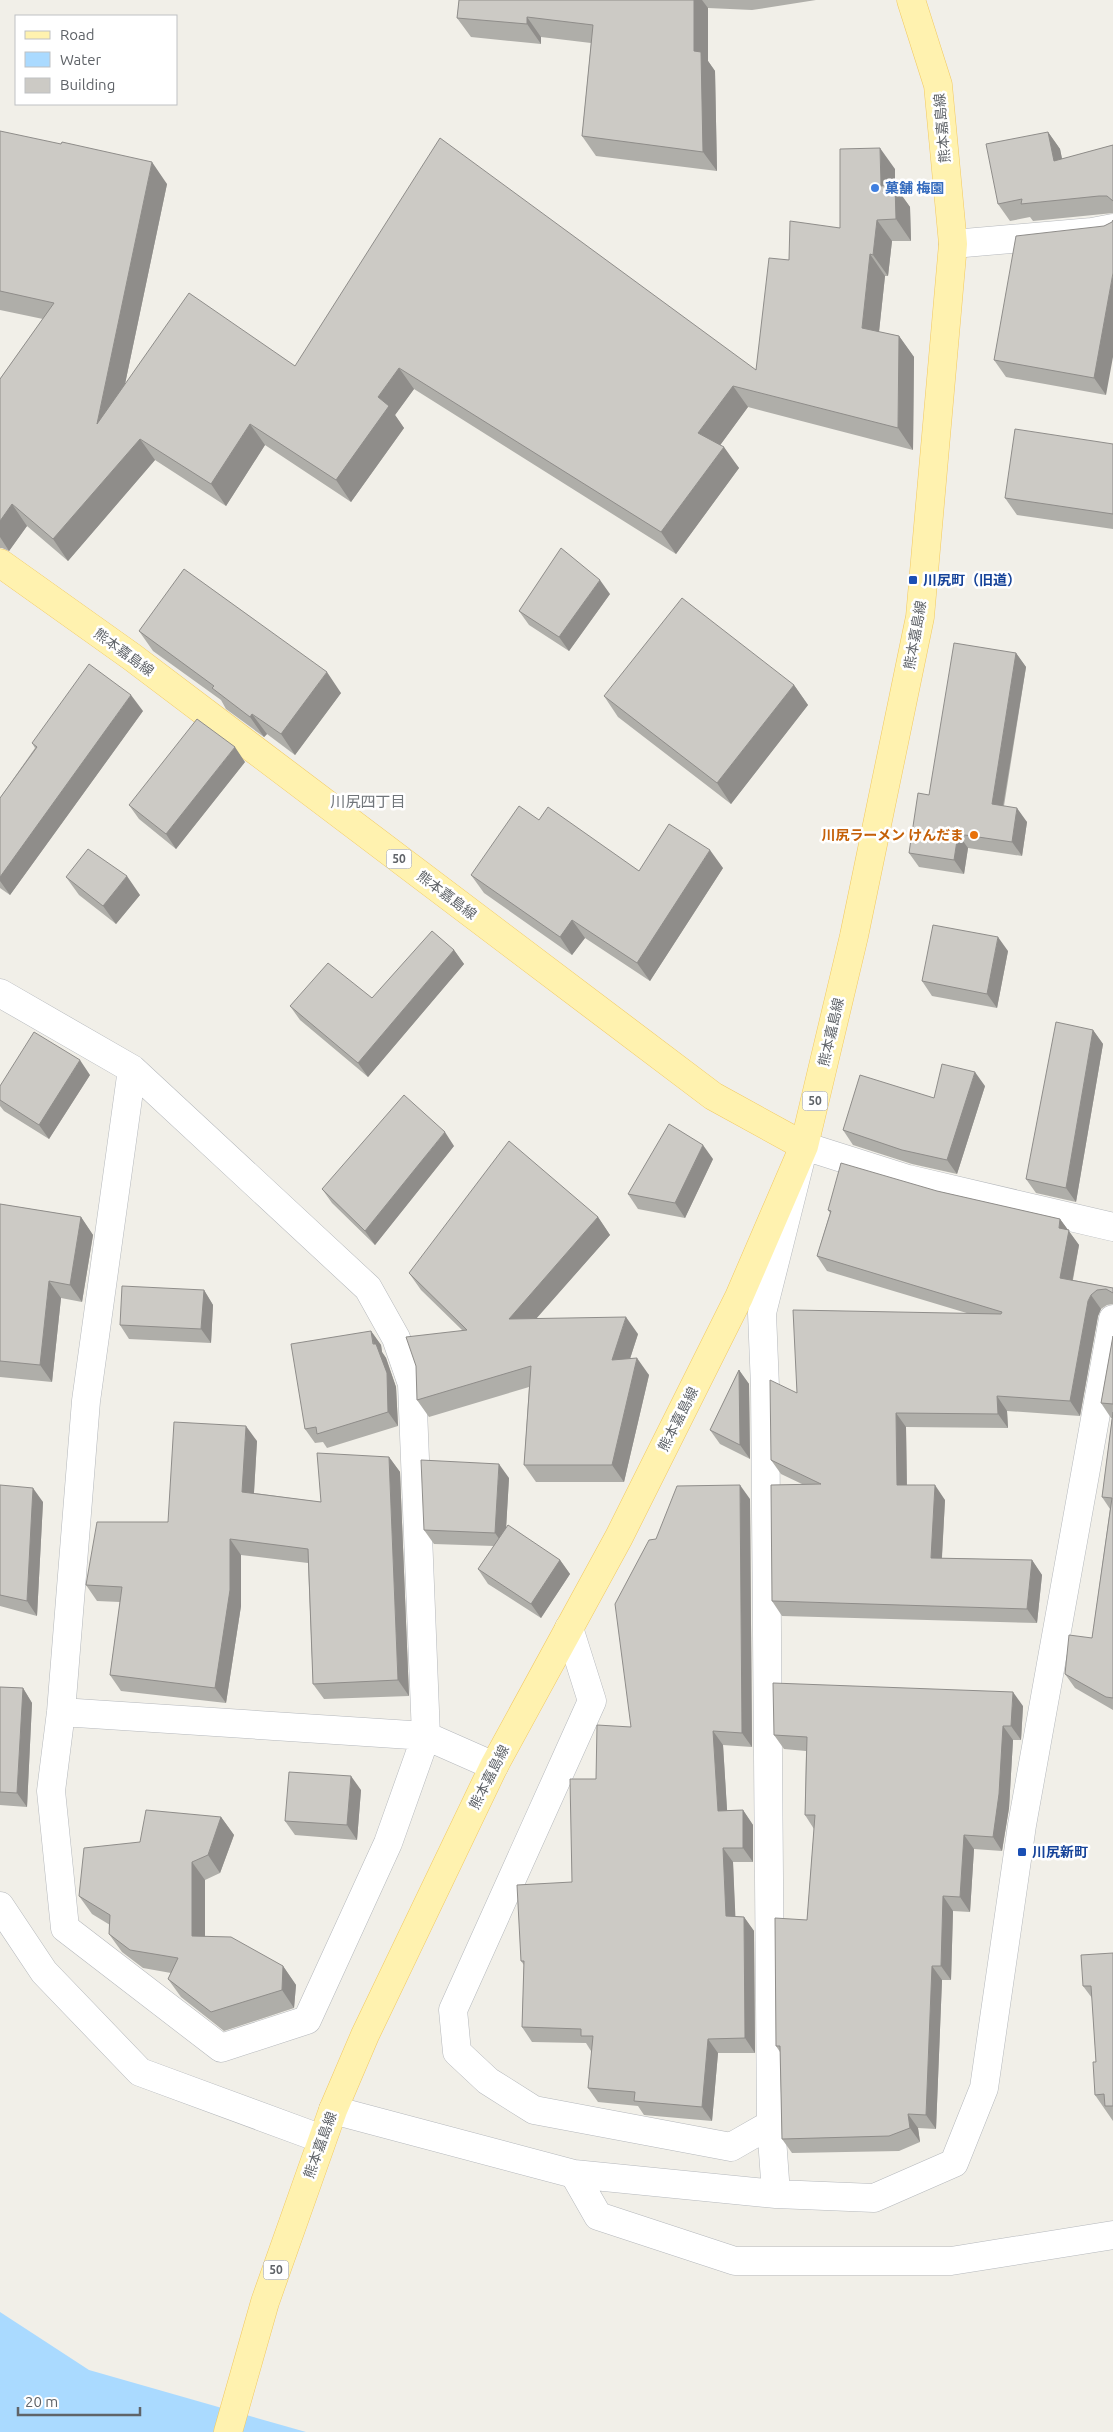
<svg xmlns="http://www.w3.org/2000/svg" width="1113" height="2432" font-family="Ubuntu,'Noto Sans JP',sans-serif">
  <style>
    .water { fill: #aadaff }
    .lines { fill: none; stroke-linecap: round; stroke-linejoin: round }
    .minor-casing { stroke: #b5b8bc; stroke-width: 29 }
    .primary-casing { stroke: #f2c960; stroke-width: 29 }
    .minor { stroke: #fff; stroke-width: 28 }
    .primary { stroke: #fff2af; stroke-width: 28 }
    .wall { fill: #afaea9 }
    .shaded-wall { fill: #8f8d8a }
    .building { fill: #cccac5; stroke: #8f8d8a }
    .shop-dot { fill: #3f7fe0; stroke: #fff; stroke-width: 2 }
    .transit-dot { fill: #1a4fb4; stroke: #fff; stroke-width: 2 }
    .food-dot { fill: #e8710a; stroke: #fff; stroke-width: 2 }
    .labels { text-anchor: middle; stroke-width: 5; stroke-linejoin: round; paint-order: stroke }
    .shield { fill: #fff; stroke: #8f9295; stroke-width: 1 }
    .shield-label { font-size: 12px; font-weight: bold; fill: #5f6368 }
    .street-label { font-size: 14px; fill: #5f6368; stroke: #fff }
    .shop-label { font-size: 14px; font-weight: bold; fill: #366cbe; stroke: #fff; text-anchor: start }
    .transit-label { font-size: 14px; font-weight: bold; fill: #164399; stroke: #fff; text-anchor: start }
    .food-label { font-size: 14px; font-weight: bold; fill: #c56008; stroke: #fff; text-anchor: end }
    .neighbourhood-label { font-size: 15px; fill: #70757a; stroke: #fff }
  </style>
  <rect width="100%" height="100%" fill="#f1efe8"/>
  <path class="water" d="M 0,2312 L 89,2370 L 306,2432 L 0,2432 Z"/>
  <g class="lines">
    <g class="minor-casing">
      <path id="minor" d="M 953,244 L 1092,232 L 1113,228
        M 0,993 L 132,1069 L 368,1288 L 396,1338 L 412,1384 L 426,1736 L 494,1766
        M 569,1628 L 592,1701 L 453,2010 L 457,2052 L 488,2081 L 534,2110 L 731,2147 L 771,2124
        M 61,1712 L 426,1736 L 388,1843 L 307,2020 L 221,2048 L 65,1928 L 51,1791 L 61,1712 L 86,1401 L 132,1069
        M 0,1906 L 44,1972 L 140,2072 L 322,2139
        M 333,2110 L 574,2174 L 776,2194 L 874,2198 L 954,2163 L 984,2088 L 1022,1825 L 1113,1319
        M 574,2174 L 598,2216 L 735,2261 L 951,2261 L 1113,2235
        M 776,2194 L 771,2124 L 765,1387 L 762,1313 L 804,1146 L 908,1179 L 1113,1227"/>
    </g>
    <g class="primary-casing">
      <path id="primary" d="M 0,563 L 132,657 L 713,1096 L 804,1146
        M 228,2432 L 265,2302 L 333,2110 L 365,2035 L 494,1766 L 619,1537 L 739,1297 L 804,1146 L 854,936 L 920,617 L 953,244 L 938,85 L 911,0"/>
    </g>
    <use href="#minor" class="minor"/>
    <use href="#primary" class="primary"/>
  </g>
  <path class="wall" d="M 459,0 L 816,0 L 752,10 L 708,8 L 708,61 L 715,71 L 717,171 L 596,156 L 582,136 L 591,43 L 541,37 L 541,44 L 471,37 L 457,18 Z
    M 0,131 L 167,184 L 125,384 L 295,366 L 756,370 L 789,260 L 840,228 L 895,169 L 895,186 L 910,207 L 911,241 L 892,241 L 888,276 L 885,276 L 879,332 L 899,336 L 914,357 L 913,450 L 748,407 L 720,445 L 739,468 L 676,554 L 414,389 L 395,415 L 404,428 L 351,502 L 265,445 L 226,506 L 155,460 L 68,561 L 27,526 L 9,551 L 2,548 L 0,548 L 0,379 L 43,319 L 0,310 Z
    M 1048,132 L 1060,149 L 1062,159 L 1113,145 L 1113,213 L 1033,221 L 1030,217 L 1010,221 L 998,204 Z
    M 1112,222 L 1106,395 L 1006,377 L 994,360 L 1104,226 Z
    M 1113,444 L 1113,529 L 1017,515 L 1005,498 Z
    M 610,594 L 569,651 L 529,625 L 519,611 Z
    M 139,631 L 341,693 L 295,755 L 267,734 L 264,737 L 226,709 L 221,700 L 153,651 Z
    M 1016,653 L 1026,667 L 1004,806 L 1027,822 L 1022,856 L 968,848 L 964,874 L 919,867 L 909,853 L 929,795 Z
    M 794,685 L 808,705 L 731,804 L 618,717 L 604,696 Z
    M 143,711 L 10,895 L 0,888 L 0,798 L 35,748 L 32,743 Z
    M 245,762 L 176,849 L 139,819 L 129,805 Z
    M 539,820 L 639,871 L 723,868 L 650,981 L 585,938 L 572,955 L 484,893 L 471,875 Z
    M 66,877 L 140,895 L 116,924 L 79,895 Z
    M 454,950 L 464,964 L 368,1077 L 300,1020 L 290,1006 L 372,998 Z
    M 1008,951 L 997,1008 L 932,996 L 922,981 Z
    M 1093,1030 L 1103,1044 L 1076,1202 L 1036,1193 L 1026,1179 Z
    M 90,1075 L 49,1139 L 4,1111 L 0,1106 L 0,1086 Z
    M 985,1086 L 957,1174 L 912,1164 L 853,1145 L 843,1130 L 934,1098 Z
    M 454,1146 L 375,1245 L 332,1203 L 322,1189 Z
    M 713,1159 L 685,1218 L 638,1209 L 628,1194 Z
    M 937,1191 L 1060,1219 L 1079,1245 L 1073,1280 L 1113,1288 L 1113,1304 L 1107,1305 L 1101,1309 L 1098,1316 L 1080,1416 L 1007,1411 L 1008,1428 L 906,1427 L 907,1485 L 945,1500 L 942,1558 L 1032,1560 L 1042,1575 L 1037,1623 L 782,1616 L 772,1601 L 802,1484 L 781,1474 L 771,1460 L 797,1393 L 970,1314 L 827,1271 L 817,1256 L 830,1213 L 828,1210 Z
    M 0,1204 L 81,1217 L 93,1235 L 82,1302 L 61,1298 L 52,1382 L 0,1377 Z
    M 598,1217 L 610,1235 L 536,1318 L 638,1334 L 630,1359 L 649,1375 L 624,1482 L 536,1482 L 524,1465 L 529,1387 L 429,1417 L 417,1400 L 462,1330 L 421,1290 L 409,1273 Z
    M 204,1290 L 213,1305 L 211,1343 L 129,1339 L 120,1325 Z
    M 371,1331 L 381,1345 L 382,1352 L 386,1358 L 396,1387 L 398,1426 L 327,1448 L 323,1442 L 315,1443 L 305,1429 Z
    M 1113,1336 L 1113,1710 L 1075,1688 L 1065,1674 L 1092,1638 L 1110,1509 L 1102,1497 L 1112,1418 L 1111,1418 L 1101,1403 Z
    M 739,1370 L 749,1384 L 750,1459 L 720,1444 L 710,1430 Z
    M 257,1441 L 254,1493 L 321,1502 L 389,1457 L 400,1472 L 409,1696 L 324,1699 L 313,1684 L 308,1563 L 241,1555 L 241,1606 L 226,1703 L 121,1691 L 110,1675 L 120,1602 L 97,1601 L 86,1585 L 168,1522 Z
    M 509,1478 L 506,1528 L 560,1560 L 570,1574 L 541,1618 L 488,1584 L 478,1569 L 494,1546 L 434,1544 L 424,1530 Z
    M 0,1485 L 43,1502 L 37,1616 L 0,1606 Z
    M 750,1499 L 752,1747 L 723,1745 L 727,1811 L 743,1810 L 753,1825 L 753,1862 L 733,1862 L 735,1916 L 744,1917 L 754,1931 L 755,2053 L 718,2053 L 712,2121 L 644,2115 L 638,2106 L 598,2102 L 588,2088 L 592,2051 L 591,2051 L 586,2043 L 532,2042 L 522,2027 L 524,1965 L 521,1961 L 572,1882 L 596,1779 L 631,1727 L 656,1539 Z
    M 0,1687 L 23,1688 L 32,1703 L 27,1807 L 0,1805 Z
    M 1023,1706 L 1021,1740 L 1013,1740 L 1009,1808 L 1002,1851 L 974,1849 L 970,1912 L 953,1911 L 951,1980 L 942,1980 L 936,2129 L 918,2128 L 920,2142 L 899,2151 L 792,2153 L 782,2139 L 780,2052 L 776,2046 L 807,1920 L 814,1829 L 805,1815 L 806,1751 L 784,1749 L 774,1735 Z
    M 361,1790 L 357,1840 L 295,1835 L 285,1821 Z
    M 221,1817 L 234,1835 L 220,1873 L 205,1880 L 205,1936 L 283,1966 L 296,1985 L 294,2008 L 224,2031 L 181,1997 L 168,1979 L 171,1973 L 143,1968 L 122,1952 L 109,1934 L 110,1925 L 92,1914 L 79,1896 Z
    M 1113,1953 L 1113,2121 L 1095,2095 L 1096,2062 L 1092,1998 L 1083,1986 Z"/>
  <path class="shaded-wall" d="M 694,0 L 702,0 L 708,8 L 708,61 L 715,71 L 717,171 L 703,152 L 694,51 Z
    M 527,17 L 541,37 L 541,44 L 527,24 Z
    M 1048,132 L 1060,149 L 1066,178 L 1054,161 Z
    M 880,148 L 895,169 L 895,186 L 910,207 L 911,241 L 896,219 L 881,186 Z
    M 152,162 L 167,184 L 112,446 L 97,424 Z
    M 877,220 L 892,241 L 888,276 L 873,255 Z
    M 870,254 L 885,276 L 877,350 L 862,328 Z
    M 1113,273 L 1113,357 L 1106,395 L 1094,378 Z
    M 899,336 L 914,357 L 913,450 L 898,428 Z
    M 399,368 L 414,389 L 395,415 L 404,428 L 351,502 L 336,480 L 378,397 Z
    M 733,386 L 748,407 L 713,455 L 698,433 Z
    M 250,424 L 265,445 L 226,506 L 211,484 Z
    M 140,439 L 155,460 L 68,561 L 53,539 Z
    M 724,447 L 739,468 L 676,554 L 661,532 Z
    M 12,504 L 27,526 L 9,551 L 0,537 L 0,521 Z
    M 600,580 L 610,594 L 569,651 L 559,637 Z
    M 1016,653 L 1026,667 L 1001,818 L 992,804 Z
    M 327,672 L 341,693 L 295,755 L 281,734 Z
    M 794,685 L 808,705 L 731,804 L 717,783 Z
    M 131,695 L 143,711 L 10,895 L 0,881 L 0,877 Z
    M 252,714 L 267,734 L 264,737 L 250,717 Z
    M 235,747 L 245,762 L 176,849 L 166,834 Z
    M 1017,808 L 1027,822 L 1022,856 L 1012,842 Z
    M 958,834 L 968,848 L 964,874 L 954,860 Z
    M 710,850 L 723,868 L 650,981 L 637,963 Z
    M 127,876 L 140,895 L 116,924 L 103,906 Z
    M 572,920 L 585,938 L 572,955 L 560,937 Z
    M 998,937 L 1008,951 L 997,1008 L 987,994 Z
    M 454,950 L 464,964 L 368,1077 L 358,1063 Z
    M 1093,1030 L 1103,1044 L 1076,1202 L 1066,1188 Z
    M 80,1060 L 90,1075 L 49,1139 L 39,1125 Z
    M 975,1072 L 985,1086 L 957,1174 L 947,1160 Z
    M 445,1132 L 454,1146 L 375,1245 L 365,1231 Z
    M 703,1145 L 713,1159 L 685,1218 L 675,1203 Z
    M 81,1217 L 93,1235 L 82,1302 L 70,1285 Z
    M 598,1217 L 610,1235 L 521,1336 L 509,1319 Z
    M 1060,1219 L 1079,1245 L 1070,1293 L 1060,1278 L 1059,1228 Z
    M 49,1281 L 61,1298 L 52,1382 L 40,1365 Z
    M 204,1290 L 213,1305 L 211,1343 L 201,1329 Z
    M 1091,1295 L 1101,1309 L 1098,1316 L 1080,1416 L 1070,1401 L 1088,1301 Z
    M 626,1317 L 638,1334 L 624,1377 L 612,1360 Z
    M 371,1331 L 381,1345 L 382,1352 L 386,1358 L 396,1387 L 398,1426 L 388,1412 Z
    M 637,1358 L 649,1375 L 624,1482 L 612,1465 Z
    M 739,1370 L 749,1384 L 750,1459 L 740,1445 Z
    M 997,1396 L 1007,1411 L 1008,1428 L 998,1414 Z
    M 896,1413 L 906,1427 L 907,1499 L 897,1485 Z
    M 246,1426 L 257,1441 L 253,1508 L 242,1492 Z
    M 389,1457 L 400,1472 L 409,1696 L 398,1680 Z
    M 499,1464 L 509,1478 L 505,1547 L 495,1533 Z
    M 740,1485 L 750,1499 L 752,1747 L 742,1733 Z
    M 935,1485 L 945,1500 L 941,1572 L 931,1558 Z
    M 33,1488 L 43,1502 L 37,1616 L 27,1601 Z
    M 230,1539 L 241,1555 L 241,1606 L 226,1703 L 215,1688 Z
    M 560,1560 L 570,1574 L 541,1618 L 531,1604 Z
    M 1032,1560 L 1042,1575 L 1037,1623 L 1027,1609 Z
    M 23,1688 L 32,1703 L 27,1807 L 17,1793 Z
    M 1013,1692 L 1023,1706 L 1021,1740 L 1011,1726 Z
    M 1003,1726 L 1013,1740 L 1009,1808 L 1002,1851 L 993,1837 Z
    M 713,1731 L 723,1745 L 728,1825 L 718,1811 Z
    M 351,1776 L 361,1790 L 357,1840 L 347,1825 Z
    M 743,1810 L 753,1825 L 753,1862 L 743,1848 Z
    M 221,1817 L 234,1835 L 220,1873 L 208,1855 Z
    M 964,1835 L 974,1849 L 970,1912 L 960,1897 Z
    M 723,1848 L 733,1862 L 736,1930 L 726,1916 Z
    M 192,1862 L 205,1880 L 205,1954 L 192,1936 Z
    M 943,1896 L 953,1911 L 951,1980 L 941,1966 Z
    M 744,1917 L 754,1931 L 755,2053 L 745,2038 Z
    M 283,1966 L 296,1985 L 294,2008 L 282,1990 Z
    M 932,1966 L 942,1980 L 936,2129 L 926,2115 Z
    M 708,2039 L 718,2053 L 712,2121 L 702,2107 Z
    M 908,2114 L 918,2128 L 920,2142 L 910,2128 Z"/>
  <path class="building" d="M 459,0 L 694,0 L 694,51 L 701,52 L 703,152 L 582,136 L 593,25 L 527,17 L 527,24 L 457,18 Z
    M 0,131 L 61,144 L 62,142 L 152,162 L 97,424 L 189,293 L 295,366 L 440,138 L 756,370 L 769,258 L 789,260 L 790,221 L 840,228 L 840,149 L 880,148 L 881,186 L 895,185 L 896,219 L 877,220 L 873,255 L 870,254 L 862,328 L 899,336 L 898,428 L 733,386 L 698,433 L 724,447 L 661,532 L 399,368 L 378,397 L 389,406 L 336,480 L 250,424 L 211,484 L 140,439 L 53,539 L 12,504 L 0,521 L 0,379 L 54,303 L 0,291 Z
    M 1048,132 L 1054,161 L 1113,145 L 1113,201 L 1107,196 L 1099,196 L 1021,204 L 1022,199 L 998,204 L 986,144 Z
    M 1113,220 L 1113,273 L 1094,378 L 994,360 L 1016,236 L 1104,226 L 1112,222 Z
    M 1015,429 L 1113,444 L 1113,514 L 1005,498 Z
    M 561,548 L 600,580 L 559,637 L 519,611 Z
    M 184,569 L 327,672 L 281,734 L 252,714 L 250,717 L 212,688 L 214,686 L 139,631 Z
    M 682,598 L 794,685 L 717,783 L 604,696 Z
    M 954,643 L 1016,653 L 992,804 L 1017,808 L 1012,842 L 958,834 L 954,860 L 909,853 L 918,793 L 929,795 Z
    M 89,664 L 131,695 L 0,877 L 0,798 L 37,747 L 32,743 Z
    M 197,719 L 235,747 L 166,834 L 129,805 Z
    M 519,806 L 539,820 L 548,807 L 639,871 L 669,824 L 710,850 L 637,963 L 572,920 L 560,937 L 471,875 Z
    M 88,849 L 127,876 L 103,906 L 66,877 Z
    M 933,925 L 998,937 L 987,994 L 922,981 Z
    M 432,931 L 454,950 L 358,1063 L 290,1006 L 328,963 L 372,998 Z
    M 1056,1022 L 1093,1030 L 1066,1188 L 1026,1179 Z
    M 34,1032 L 80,1060 L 39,1125 L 0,1100 L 0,1086 Z
    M 942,1064 L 975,1072 L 947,1160 L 902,1150 L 843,1130 L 860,1075 L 934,1098 Z
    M 404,1095 L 445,1132 L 365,1231 L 322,1189 Z
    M 669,1124 L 703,1145 L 675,1203 L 628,1194 Z
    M 509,1141 L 598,1217 L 509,1319 L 626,1317 L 612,1360 L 637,1358 L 612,1465 L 524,1465 L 531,1366 L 417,1400 L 416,1366 L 406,1337 L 467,1330 L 409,1273 Z
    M 841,1163 L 937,1191 L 1060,1219 L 1059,1228 L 1069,1230 L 1060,1278 L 1113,1288 L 1113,1293 L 1106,1289 L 1097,1290 L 1091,1295 L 1088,1301 L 1070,1401 L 997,1396 L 998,1414 L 896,1413 L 897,1485 L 935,1485 L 931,1558 L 1032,1560 L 1027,1609 L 772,1601 L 771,1485 L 821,1484 L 771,1460 L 770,1380 L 797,1393 L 793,1310 L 1001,1314 L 1002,1312 L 817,1256 L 831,1211 L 828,1210 Z
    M 0,1204 L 81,1217 L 70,1285 L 49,1281 L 40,1365 L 0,1361 Z
    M 122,1286 L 204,1290 L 201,1329 L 120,1325 Z
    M 371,1331 L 373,1344 L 376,1344 L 387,1373 L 388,1412 L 317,1434 L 316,1427 L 305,1429 L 291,1344 Z
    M 1113,1336 L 1113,1404 L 1101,1403 Z
    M 739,1370 L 740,1445 L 710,1430 Z
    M 1113,1412 L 1113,1698 L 1106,1697 L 1065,1674 L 1069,1635 L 1092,1638 L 1112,1498 L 1102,1497 Z
    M 174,1422 L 246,1426 L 242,1492 L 321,1502 L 317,1453 L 389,1457 L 398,1680 L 313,1684 L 308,1549 L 230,1539 L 230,1590 L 215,1688 L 110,1675 L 122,1587 L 86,1585 L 97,1522 L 168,1522 Z
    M 421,1460 L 499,1464 L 495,1533 L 424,1530 Z
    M 0,1485 L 33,1488 L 27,1601 L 0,1595 Z
    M 740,1485 L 742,1733 L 713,1731 L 718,1811 L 743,1810 L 743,1848 L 723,1848 L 726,1916 L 744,1917 L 745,2038 L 708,2039 L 702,2107 L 634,2101 L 635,2092 L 588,2088 L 593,2036 L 581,2036 L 581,2029 L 522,2027 L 524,1961 L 521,1961 L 517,1885 L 572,1882 L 570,1779 L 596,1779 L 597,1725 L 631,1727 L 615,1604 L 649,1540 L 656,1539 L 677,1486 Z
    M 508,1525 L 560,1560 L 531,1604 L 478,1569 Z
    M 773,1683 L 1013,1692 L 1011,1726 L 1003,1726 L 999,1794 L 993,1837 L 964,1835 L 960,1897 L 943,1896 L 941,1966 L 932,1966 L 926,2115 L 908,2114 L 910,2128 L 889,2136 L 782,2139 L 780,2046 L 776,2046 L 775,1918 L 807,1920 L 815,1815 L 805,1815 L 807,1737 L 774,1735 Z
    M 0,1687 L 23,1688 L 17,1793 L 0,1792 Z
    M 289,1772 L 351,1776 L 347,1825 L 285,1821 Z
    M 146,1810 L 221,1817 L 208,1855 L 192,1862 L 192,1936 L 231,1937 L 283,1966 L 282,1990 L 211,2012 L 168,1979 L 178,1958 L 130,1950 L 109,1934 L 110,1915 L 79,1896 L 84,1848 L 140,1842 Z
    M 1113,1953 L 1113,2106 L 1105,2106 L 1104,2094 L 1095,2095 L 1093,2062 L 1096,2062 L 1091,1986 L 1083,1986 L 1081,1955 Z"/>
  <circle class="shop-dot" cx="875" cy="188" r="5"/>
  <g class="transit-dot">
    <rect x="908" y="575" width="10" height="10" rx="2.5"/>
    <rect x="1017" y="1847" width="10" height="10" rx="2.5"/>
  </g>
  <circle class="food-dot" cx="974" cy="835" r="5"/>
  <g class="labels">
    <g class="shield">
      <rect x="386.5" y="849.5" width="25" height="19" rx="4"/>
      <rect x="802.5" y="1091.5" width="25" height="19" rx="4"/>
      <rect x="263.5" y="2260.5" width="25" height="19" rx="4"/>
    </g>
    <g class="shield-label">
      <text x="399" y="863">50</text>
      <text x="815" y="1105">50</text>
      <text x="276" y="2274">50</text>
    </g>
    <g class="street-label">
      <text transform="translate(942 128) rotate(-95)" y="5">熊本嘉島線</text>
      <text transform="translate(915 635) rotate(-80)" y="5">熊本嘉島線</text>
      <text transform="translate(124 652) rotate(36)" y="5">熊本嘉島線</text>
      <text transform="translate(447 895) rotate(37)" y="5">熊本嘉島線</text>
      <text transform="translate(831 1032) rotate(-77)" y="5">熊本嘉島線</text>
      <text transform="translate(678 1419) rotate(-63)" y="5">熊本嘉島線</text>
      <text transform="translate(489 1777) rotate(-63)" y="5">熊本嘉島線</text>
      <text transform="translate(320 2145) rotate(-70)" y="5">熊本嘉島線</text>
    </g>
    <g class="shop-label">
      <text x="885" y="193">菓舗 梅園</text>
    </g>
    <g class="transit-label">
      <text x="923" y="585">川尻町（旧道）</text>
      <text x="1032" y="1857">川尻新町</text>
    </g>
    <g class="food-label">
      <text x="964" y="840">川尻ラーメン けんだま</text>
    </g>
    <g class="neighbourhood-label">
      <text x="368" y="807">川尻四丁目</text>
    </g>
  </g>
  <rect x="15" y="15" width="162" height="90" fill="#ffffff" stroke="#bfc1c3"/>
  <rect x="25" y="31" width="25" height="8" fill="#fff2af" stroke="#bfc1c3"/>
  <text x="60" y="40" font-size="15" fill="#5f6368">Road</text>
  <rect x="25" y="52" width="25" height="15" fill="#aadaff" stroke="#bfc1c3"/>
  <text x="60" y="65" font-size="15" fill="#5f6368">Water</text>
  <rect x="25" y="78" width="25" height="15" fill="#cccac5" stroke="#bfc1c3"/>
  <text x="60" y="90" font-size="15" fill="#5f6368">Building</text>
  <path d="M18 2407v8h122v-8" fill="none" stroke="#5f6368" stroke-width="2.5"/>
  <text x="25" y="2407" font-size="15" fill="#5f6368" stroke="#ffffff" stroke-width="4" paint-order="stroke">20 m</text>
</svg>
